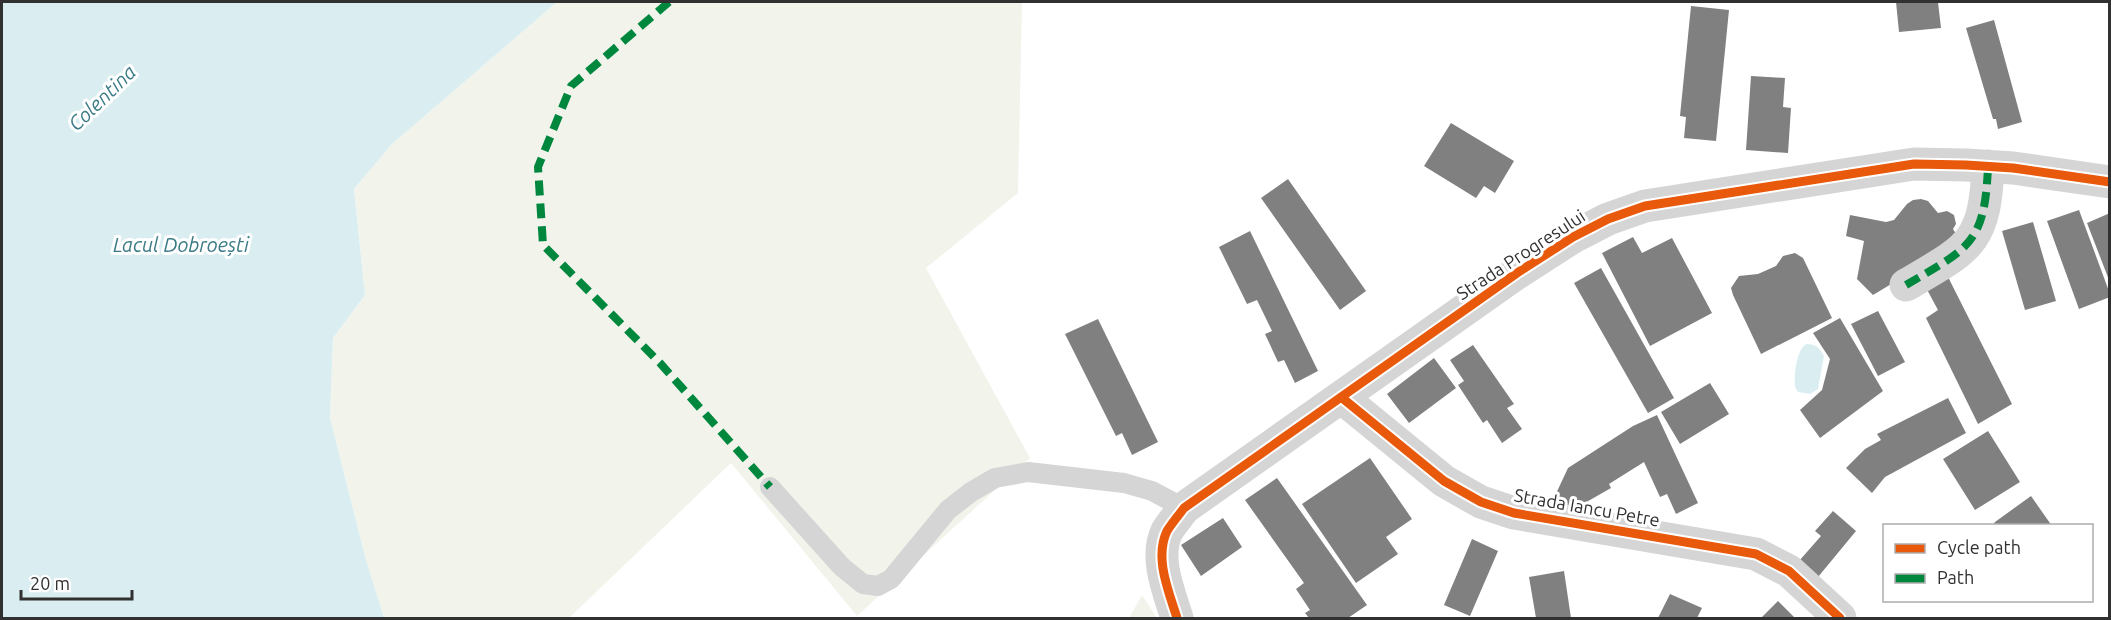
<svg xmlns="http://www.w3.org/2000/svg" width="2111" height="620" font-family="Ubuntu,sans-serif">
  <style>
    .green { fill: #f2f4ec }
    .water { fill: #daeef1 }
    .building { fill: #808080 }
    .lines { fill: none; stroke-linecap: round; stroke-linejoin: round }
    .lane { stroke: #d5d5d5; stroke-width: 20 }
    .street { stroke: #d5d5d5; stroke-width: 33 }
    .quiet { stroke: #00873e; stroke-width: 8; stroke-dasharray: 15 8; stroke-linecap: butt }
    .cycleway-casing { stroke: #fff; stroke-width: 13 }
    .cycleway { stroke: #e8590c; stroke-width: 9 }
    .labels { text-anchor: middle; stroke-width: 6; stroke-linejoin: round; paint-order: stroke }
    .street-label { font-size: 18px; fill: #313131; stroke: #fff }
    .water-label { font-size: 20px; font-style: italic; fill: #3a7b86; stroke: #fff }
  </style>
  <rect width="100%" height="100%" fill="#fff"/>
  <path class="green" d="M 557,2 L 1022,2 L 1018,193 L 926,268 L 1030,458 L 857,616 L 731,463 L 569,618 L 197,618 L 366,560 L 330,418 L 333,338 L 365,295 L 354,189 L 392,144 Z
    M 1142,595 L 1157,618 L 1129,618 Z"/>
  <path class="water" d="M 2,2 L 557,2 L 392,144 L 354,189 L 365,295 L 333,338 L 330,418 L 366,560 L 384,618 L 2,618 Z
    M 1806,344 C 1816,344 1820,348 1824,356 L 1818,389 L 1810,394 L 1798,392 L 1795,387 C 1794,375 1796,351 1806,344 Z"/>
  <path class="building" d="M 1896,2 L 1938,2 L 1941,28 L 1899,32 Z
    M 1691,6 L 1729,10 L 1716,141 L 1684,138 L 1686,117 L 1680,116 Z
    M 1994,20 L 2022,122 L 1998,129 L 1996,119 L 1993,119 L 1966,28 Z
    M 1751,76 L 1785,78 L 1783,107 L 1791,108 L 1788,153 L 1746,150 Z
    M 1451,123 L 1514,161 L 1495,193 L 1484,186 L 1476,198 L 1424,166 Z
    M 1288,179 L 1366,291 L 1340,310 L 1261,198 Z
    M 1921,199 L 1928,201 L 1938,213 L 1947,211 L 1954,215 L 1956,224 L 1953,229 L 1961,242 L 1873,295 L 1857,279 L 1864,241 L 1846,236 L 1850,215 L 1886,222 L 1894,220 L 1907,204 L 1913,200 Z
    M 2079,210 L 2110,294 L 2110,297 L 2079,309 L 2047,221 Z
    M 2110,213 L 2110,280 L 2109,280 L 2087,223 Z
    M 2033,222 L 2056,301 L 2025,310 L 2002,231 Z
    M 1250,231 L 1318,371 L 1295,383 L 1284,360 L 1278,362 L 1265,334 L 1272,331 L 1257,300 L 1247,304 L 1219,247 Z
    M 1633,237 L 1642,253 L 1672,238 L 1712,313 L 1650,346 L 1602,253 Z
    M 1795,253 L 1803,258 L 1832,318 L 1761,354 L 1733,295 L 1731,288 L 1739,276 L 1758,274 L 1776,266 L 1783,256 Z
    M 1601,268 L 1674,398 L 1648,413 L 1574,283 Z
    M 1945,271 L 2012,404 L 1978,424 L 1926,318 L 1938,310 L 1924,284 Z
    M 1878,311 L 1905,362 L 1878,376 L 1851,324 Z
    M 1840,318 L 1883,391 L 1820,438 L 1800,410 L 1822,390 L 1830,359 L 1813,333 Z
    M 1098,319 L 1158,442 L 1132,455 L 1122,433 L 1116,436 L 1065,334 Z
    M 1473,345 L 1514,404 L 1507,408 L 1522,429 L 1502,443 L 1487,420 L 1483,423 L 1458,385 L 1464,381 L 1450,360 Z
    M 1434,358 L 1456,388 L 1409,423 L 1387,394 Z
    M 1710,383 L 1729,414 L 1680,444 L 1661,412 Z
    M 1948,398 L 1966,433 L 1885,477 L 1872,493 L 1846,468 L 1865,449 L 1881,440 L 1877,434 Z
    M 1657,415 L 1698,503 L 1676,514 L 1667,494 L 1660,497 L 1644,462 L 1609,484 L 1611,488 L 1576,508 L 1553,500 L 1568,468 L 1633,426 Z
    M 1988,431 L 2020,482 L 1975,510 L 1943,459 Z
    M 1370,458 L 1412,519 L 1386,537 L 1398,554 L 1356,583 L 1302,504 Z
    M 1277,478 L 1367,605 L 1348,618 L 1309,618 L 1305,613 L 1310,610 L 1296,589 L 1304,583 L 1245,500 Z
    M 2031,496 L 2052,526 L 1992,526 L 1995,522 Z
    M 1833,511 L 1856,531 L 1818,577 L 1799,561 L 1821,536 L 1815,531 Z
    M 1223,518 L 1242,547 L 1201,576 L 1181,545 Z
    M 1472,539 L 1498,551 L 1470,616 L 1444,605 Z
    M 1564,571 L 1571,618 L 1536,618 L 1529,577 Z
    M 1670,594 L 1702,608 L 1697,618 L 1658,618 Z
    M 1778,601 L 1795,618 L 1761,618 Z"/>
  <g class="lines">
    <path class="lane" d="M 770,487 L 842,567 L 863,584 L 878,586 L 891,579 L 948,510 L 971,492 L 995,478 L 1028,472 L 1124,483 L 1152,491 L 1184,508"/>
    <path class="street" d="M 1906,285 C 1969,248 1985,244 1988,166
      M 1341,397 L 1444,481 L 1481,502 L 1514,513 L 1756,554 L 1789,571 L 1840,618
      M 1177,618 C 1169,592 1154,558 1167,531 C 1172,523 1179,515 1184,508 L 1517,273 L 1573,237 L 1608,219 L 1645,206 L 1914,164 L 1966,165 L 2013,168 L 2110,182"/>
    <path class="quiet" d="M 669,2 L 571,86 L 538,167 L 543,245 L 660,363 L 770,487
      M 1906,285 C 1969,248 1985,244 1988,166"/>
    <g class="cycleway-casing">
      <path id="cycleway" d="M 1341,397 L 1444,481 L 1481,502 L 1514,513 L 1756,554 L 1789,571 L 1840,618
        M 1177,618 C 1169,592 1154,558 1167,531 C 1172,523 1179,515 1184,508 L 1517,273 L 1573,237 L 1608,219 L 1645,206 L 1914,164 L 1966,165 L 2013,168 L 2110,182"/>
    </g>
    <use href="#cycleway" class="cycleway"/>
  </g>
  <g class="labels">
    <g class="street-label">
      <text transform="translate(1521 255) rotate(-33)" y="6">Strada Progresului</text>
      <text transform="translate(1587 508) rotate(10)" y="6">Strada Iancu Petre</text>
    </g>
    <g class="water-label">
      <text transform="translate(102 98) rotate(-44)" y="7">Colentina</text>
      <text x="181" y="252">Lacul Dobroești</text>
    </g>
  </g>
  <rect width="2111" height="620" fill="none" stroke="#313131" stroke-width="6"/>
  <rect x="1883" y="524" width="210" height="78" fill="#ffffff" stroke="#adadad" stroke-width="1.5"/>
  <rect x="1895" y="544" width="30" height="9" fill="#e8590c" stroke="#adadad" stroke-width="1.5"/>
  <text x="1937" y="554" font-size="18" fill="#313131">Cycle path</text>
  <rect x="1895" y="574" width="30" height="9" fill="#00873e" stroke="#adadad" stroke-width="1.5"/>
  <text x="1937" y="584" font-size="18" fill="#313131">Path</text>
  <path d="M21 590v9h111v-9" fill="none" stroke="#313131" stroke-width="3"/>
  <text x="30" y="590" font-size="18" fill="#313131" stroke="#ffffff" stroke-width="4.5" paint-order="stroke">20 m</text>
</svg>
